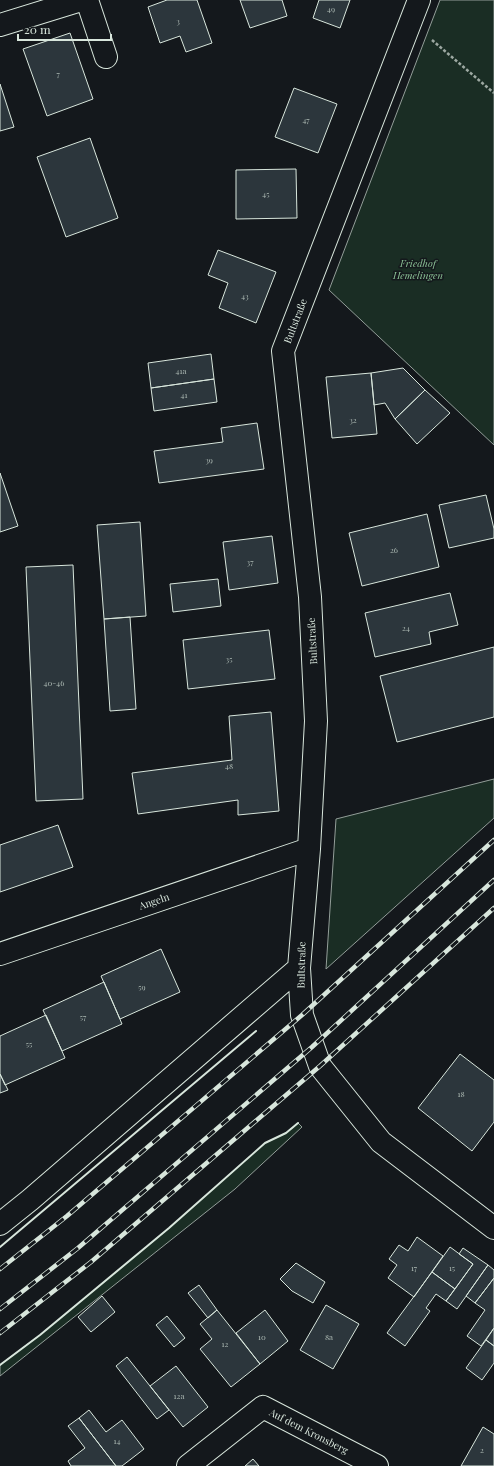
<svg xmlns="http://www.w3.org/2000/svg" width="494" height="1466" font-family="'Playfair Display',serif">
  <style>
    .green { fill: #1a2d24; stroke: #939e99 }
    .building { fill: #2c363c; stroke: #d8e6dc }
    .lines { fill: none; stroke-linecap: round; stroke-linejoin: round }
    .minor-casing { stroke: #d8e6dc; stroke-width: 24 }
    .path { stroke: #9da8a2; stroke-width: 2.5; stroke-dasharray: 3 2; stroke-linecap: butt }
    .minor { stroke: #14181c; stroke-width: 22 }
    .rail-casing { stroke: #d8e6dc; stroke-width: 4.5 }
    .rail { stroke: #14181c; stroke-width: 3; stroke-dasharray: 9; stroke-linecap: butt }
    .wall { stroke: #d8e6dc; stroke-width: 2 }
    .labels { text-anchor: middle; stroke-width: 3; stroke-linejoin: round; paint-order: stroke }
    .number-label { font-size: 8px; fill: #adbab4 }
    .park-label { font-size: 10px; font-style: italic; fill: #8ac095; stroke: #14181c }
    .street-label { font-size: 10px; fill: #d8e6dc; stroke: #14181c }
  </style>
  <rect width="100%" height="100%" fill="#14181c"/>
  <path class="green" d="M 440,0 L 494,0 L 494,445 L 329,290 Z
    M 494,779 L 494,818 L 326,969 L 336,819 Z
    M 298,1123 L 302,1127 L 235,1189 L 0,1376 L 0,1365 L 40,1335 L 169,1228 L 265,1143 L 286,1133 Z"/>
  <path class="building" d="M 167,0 L 197,0 L 212,43 L 186,52 L 180,36 L 160,43 L 148,7 Z
    M 240,0 L 282,0 L 287,16 L 250,28 Z
    M 319,0 L 350,0 L 340,28 L 313,18 Z
    M 70,33 L 93,99 L 47,116 L 23,49 Z
    M 0,84 L 14,127 L 0,131 Z
    M 294,88 L 337,104 L 318,153 L 275,137 Z
    M 90,138 L 118,218 L 66,237 L 37,157 Z
    M 296,169 L 297,218 L 236,219 L 236,170 Z
    M 218,250 L 276,272 L 256,323 L 219,308 L 228,283 L 208,275 Z
    M 211,354 L 214,379 L 151,388 L 148,363 Z
    M 403,368 L 425,390 L 395,419 L 385,403 L 374,405 L 371,373 Z
    M 371,373 L 377,434 L 332,438 L 326,377 Z
    M 214,379 L 217,402 L 154,411 L 151,388 Z
    M 425,390 L 450,413 L 417,444 L 395,419 Z
    M 257,423 L 264,469 L 159,483 L 154,451 L 223,442 L 221,428 Z
    M 0,473 L 18,526 L 0,532 Z
    M 486,495 L 494,529 L 494,538 L 449,548 L 439,505 Z
    M 427,514 L 439,567 L 362,586 L 349,533 Z
    M 140,522 L 146,616 L 104,619 L 97,525 Z
    M 272,536 L 278,583 L 229,590 L 223,542 Z
    M 73,565 L 83,799 L 36,801 L 26,567 Z
    M 218,579 L 221,606 L 173,612 L 170,584 Z
    M 450,593 L 458,625 L 429,632 L 431,644 L 375,657 L 365,613 Z
    M 130,617 L 136,709 L 110,711 L 104,619 Z
    M 269,630 L 275,679 L 188,689 L 183,640 Z
    M 494,647 L 494,717 L 397,742 L 380,676 Z
    M 271,712 L 279,811 L 238,815 L 238,800 L 138,814 L 132,773 L 232,760 L 229,716 Z
    M 58,825 L 73,867 L 0,892 L 0,845 Z
    M 161,949 L 180,992 L 120,1019 L 101,976 Z
    M 104,982 L 122,1024 L 62,1051 L 43,1010 Z
    M 46,1015 L 65,1058 L 5,1085 L 0,1074 L 0,1036 Z
    M 460,1054 L 494,1080 L 494,1122 L 472,1151 L 418,1108 Z
    M 0,1074 L 8,1090 L 0,1093 Z
    M 417,1237 L 443,1256 L 414,1297 L 388,1278 L 397,1265 L 389,1259 L 399,1245 L 408,1251 Z
    M 450,1247 L 473,1264 L 455,1289 L 432,1272 Z
    M 463,1248 L 488,1265 L 457,1309 L 446,1301 L 473,1264 L 459,1254 Z
    M 296,1263 L 325,1282 L 313,1303 L 292,1291 L 280,1279 Z
    M 488,1265 L 494,1270 L 494,1278 L 475,1303 L 466,1296 Z
    M 432,1272 L 455,1289 L 446,1301 L 436,1294 L 426,1308 L 430,1311 L 405,1346 L 387,1333 Z
    M 494,1278 L 494,1328 L 481,1346 L 467,1336 L 485,1310 L 475,1303 Z
    M 199,1285 L 217,1310 L 208,1318 L 188,1293 Z
    M 102,1296 L 115,1312 L 91,1332 L 78,1317 Z
    M 326,1305 L 359,1324 L 333,1369 L 300,1350 Z
    M 217,1310 L 260,1364 L 231,1387 L 200,1349 L 212,1339 L 200,1324 Z
    M 265,1310 L 288,1341 L 260,1364 L 236,1333 Z
    M 167,1316 L 185,1338 L 174,1347 L 156,1325 Z
    M 494,1328 L 494,1346 L 486,1340 Z
    M 486,1340 L 494,1346 L 494,1363 L 482,1380 L 466,1368 Z
    M 127,1357 L 169,1410 L 157,1419 L 116,1366 Z
    M 176,1366 L 208,1407 L 183,1427 L 150,1386 Z
    M 89,1410 L 106,1432 L 122,1420 L 144,1449 L 122,1466 L 116,1466 L 79,1418 Z
    M 79,1418 L 116,1466 L 71,1466 L 68,1461 L 85,1448 L 68,1426 Z
    M 483,1427 L 494,1434 L 494,1466 L 461,1466 Z
    M 253,1459 L 259,1466 L 245,1466 Z"/>
  <g class="lines">
    <g class="minor-casing">
      <path id="minor" d="M 87,0 L 106,57
        M 419,0 L 283,351 L 310,597 L 316,721 L 309,849 L 299,968 L 302,1015 L 320,1066 L 381,1142 L 494,1228
        M 0,25 L 81,0
        M 0,954 L 309,849
        M 0,1224 L 30,1200 L 299,968
        M 188,1466 L 263,1407 L 377,1466"/>
    </g>
    <path class="path" d="M 432,40 L 494,93"/>
    <use href="#minor" class="minor"/>
    <g class="rail-casing">
      <path id="rail" d="M 0,1269 L 67,1216 L 302,1015 L 494,840
        M 0,1309 L 78,1248 L 312,1047 L 494,880
        M 0,1333 L 91,1262 L 320,1066 L 494,908"/>
    </g>
    <use href="#rail" class="rail"/>
    <path class="wall" d="M 0,1247 L 256,1031
      M 0,1365 L 40,1335 L 169,1228 L 265,1143 L 286,1133 L 298,1123"/>
  </g>
  <g class="labels">
    <g class="number-label">
      <text x="331" y="12">49</text>
      <text x="178" y="24">3</text>
      <text x="58" y="77">7</text>
      <text x="306" y="123">47</text>
      <text x="266" y="197">45</text>
      <text x="245" y="299">43</text>
      <text x="181" y="374">41a</text>
      <text x="184" y="398">41</text>
      <text x="353" y="423">32</text>
      <text x="209" y="463">39</text>
      <text x="394" y="553">26</text>
      <text x="250" y="565">37</text>
      <text x="406" y="631">24</text>
      <text x="229" y="662">35</text>
      <text x="54" y="686">40-46</text>
      <text x="229" y="769">48</text>
      <text x="142" y="990">59</text>
      <text x="83" y="1020">57</text>
      <text x="29" y="1047">55</text>
      <text x="461" y="1097">18</text>
      <text x="414" y="1271">17</text>
      <text x="452" y="1271">15</text>
      <text x="262" y="1340">10</text>
      <text x="329" y="1340">8a</text>
      <text x="225" y="1347">12</text>
      <text x="179" y="1399">12a</text>
      <text x="117" y="1444">14</text>
      <text x="482" y="1453">2</text>
    </g>
    <g class="park-label">
      <text x="418" y="267">Friedhof<tspan x="418" dy="12">Hemelingen</tspan></text>
    </g>
    <g class="street-label">
      <text transform="translate(295 321) rotate(-69)" y="4">Bultstraße</text>
      <text transform="translate(312 641) rotate(-93)" y="4">Bultstraße</text>
      <text transform="translate(154 901) rotate(-19)" y="4">Angeln</text>
      <text transform="translate(301 965) rotate(-89)" y="4">Bultstraße</text>
      <text transform="translate(309 1431) rotate(27)" y="4">Auf dem Kronsberg</text>
    </g>
  </g>
  <path d="M18 34v6h93v-6" fill="none" stroke="#d8e6dc" stroke-width="2"/>
  <text x="24" y="34" font-size="12" fill="#d8e6dc" stroke="#14181c" stroke-width="3" paint-order="stroke">20 m</text>
</svg>
